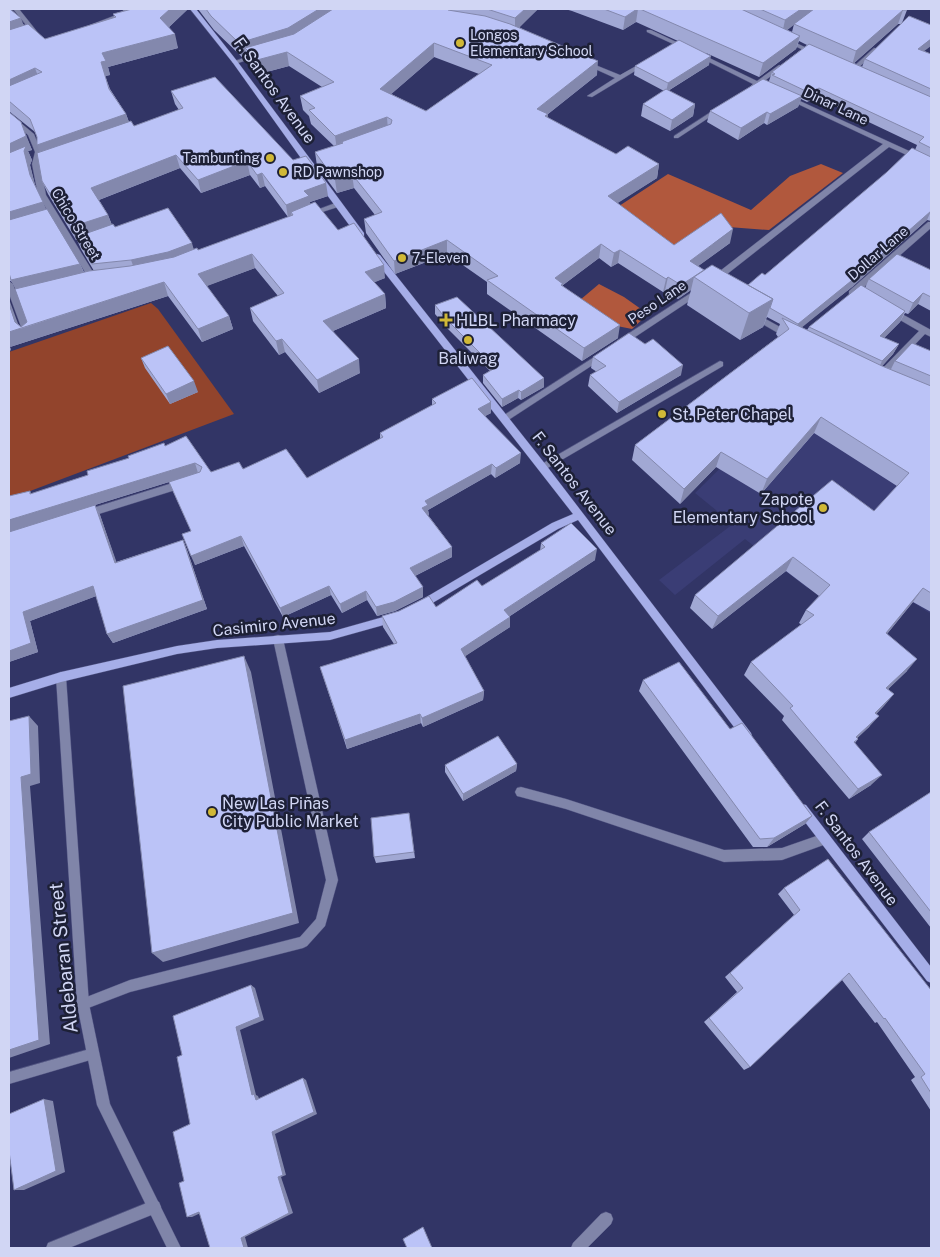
<svg xmlns="http://www.w3.org/2000/svg" width="940" height="1257" font-family="'Public Sans',sans-serif">
  <style>
    .built { fill: #3a3d75 }
    .green { fill: #92442c }
    .forest { fill: #b1583d }
    .lines { fill: none; stroke-linecap: round; stroke-linejoin: round }
    .lane-casing { stroke: #4f5280; stroke-width: 1 }
    .street-casing { stroke: #4f5280; stroke-width: 1 }
    .secondary-casing { stroke: #4f5280; stroke-width: 1 }
    .lane { fill: #8085a9; fill-rule: evenodd }
    .street { fill: #8085a9; fill-rule: evenodd }
    .secondary { fill: #a6aee8; fill-rule: evenodd }
    .wall { fill: #a1a8d4; fill-rule: evenodd }
    .shaded-wall { fill: #8388ad }
    .building { fill: #bbc3f7; stroke: #8388ad; fill-rule: evenodd }
    .poi-dot { fill: #d0b837; stroke: #1d2036; stroke-width: 2 }
    .labels { text-anchor: middle; stroke-width: 5; stroke-linejoin: round; paint-order: stroke }
    .far-poi-label { font-size: 14px; fill: #d1d6f4; stroke: #1d2036; text-anchor: start }
    .far-street-label { font-size: 14px; fill: #d1d6f4; stroke: #1d2036 }
    .street-label { font-size: 16px; fill: #d1d6f4; stroke: #1d2036 }
    .poi-label { font-size: 16px; fill: #d1d6f4; stroke: #1d2036; text-anchor: start }
    .near-street-label { font-size: 19px; fill: #d1d6f4; stroke: #1d2036 }
  </style>
  <rect width="100%" height="100%" fill="#323566"/>
  <path class="built" d="M 804,385 L 931,454 L 931,614 L 843,558 L 807,588 L 745,539 L 675,595 L 659,580 L 733,524 L 695,493 Z"/>
  <path class="green" d="M 151,303 L 158,309 L 234,414 L 9,499 L 9,352 Z"/>
  <path class="forest" d="M 821,164 L 843,173 L 769,230 L 715,226 L 679,248 L 660,246 L 616,208 L 668,174 L 751,210 L 790,176 Z
    M 599,284 L 624,297 L 648,314 L 632,329 L 602,323 L 580,300 Z"/>
  <g class="lines">
    <g class="lane-casing">
      <path id="lane" d="M 720,361 L 723,362 L 723,366 L 546,469 L 540,469 L 539,467 L 540,465 Z
        M 278,635 L 282,636 L 283,639 L 338,880 L 325,926 L 307,946 L 303,948 L 130,992 L 83,1010 L 79,1008 L 77,1004 L 79,1000 L 130,980 L 300,937 L 316,919 L 326,880 L 273,639 L 274,636 Z
        M 521,787 L 566,799 L 724,850 L 782,848 L 825,833 L 829,835 L 831,839 L 829,843 L 782,860 L 724,862 L 566,809 L 521,797 L 517,796 L 515,792 L 517,788 Z
        M 93,1048 L 97,1050 L 99,1054 L 97,1058 L 9,1084 L 9,1072 Z
        M 154,1200 L 159,1202 L 161,1207 L 159,1212 L 69,1248 L 46,1248 L 48,1243 Z
        M 606,1212 L 611,1214 L 613,1219 L 611,1224 L 587,1248 L 571,1248 L 573,1243 L 601,1214 Z"/>
    </g>
    <g class="street-casing">
      <path id="street" d="M 13,9 L 19,9 L 39,34 L 39,36 L 35,36 Z
        M 122,9 L 128,9 L 131,13 L 95,26 L 90,25 L 124,12 Z
        M 647,30 L 651,30 L 689,48 L 684,49 L 647,32 Z
        M 784,39 L 788,39 L 819,54 L 814,55 L 784,41 Z
        M 874,48 L 879,49 L 856,70 L 852,70 L 852,68 Z
        M 258,53 L 260,54 L 260,56 L 235,64 L 232,62 Z
        M 699,53 L 757,81 L 779,65 L 784,66 L 762,83 L 770,88 L 767,90 L 758,86 L 752,87 L 751,86 L 753,84 L 697,56 L 697,54 Z
        M 645,61 L 650,62 L 592,97 L 587,96 L 615,78 L 584,64 L 584,62 L 588,62 L 620,75 Z
        M 785,96 L 789,96 L 931,161 L 931,166 L 889,147 L 717,282 L 711,282 L 711,278 L 883,144 L 785,98 Z
        M 717,108 L 722,109 L 678,138 L 674,138 L 674,136 Z
        M 9,113 L 34,134 L 41,152 L 40,164 L 46,195 L 96,277 L 100,277 L 100,281 L 91,282 L 38,195 L 32,164 L 35,152 L 28,135 L 9,118 Z
        M 338,202 L 341,202 L 341,206 L 310,216 L 306,214 Z
        M 928,222 L 931,222 L 931,228 L 855,295 L 849,295 L 849,291 Z
        M 9,281 L 13,284 L 32,335 L 31,337 L 25,337 L 24,335 L 9,294 Z
        M 700,287 L 703,288 L 703,292 L 623,345 L 617,345 L 617,341 Z
        M 891,308 L 931,330 L 931,337 L 925,334 L 882,379 L 876,379 L 876,375 L 919,331 L 888,313 L 888,309 Z
        M 753,312 L 791,333 L 791,337 L 785,337 L 750,317 L 749,315 Z
        M 602,352 L 606,355 L 605,357 L 507,421 L 501,421 L 500,419 L 501,417 Z
        M 182,480 L 185,481 L 187,484 L 185,487 L 86,518 L 81,514 L 83,511 Z
        M 61,672 L 65,674 L 66,677 L 89,1004 L 110,1104 L 181,1248 L 167,1248 L 97,1105 L 77,1004 L 56,677 L 57,674 Z"/>
    </g>
    <g class="secondary-casing">
      <path id="secondary" d="M 190,9 L 196,9 L 237,61 L 314,164 L 314,168 L 308,168 L 233,63 Z
        M 316,176 L 322,176 L 364,233 L 364,237 L 358,237 L 316,180 Z
        M 377,254 L 380,255 L 546,465 L 751,733 L 752,736 L 751,739 L 747,741 L 743,739 L 578,520 L 558,529 L 424,608 L 418,608 L 416,605 L 418,602 L 552,523 L 573,514 L 374,259 L 374,255 Z
        M 394,614 L 398,615 L 399,618 L 398,621 L 330,640 L 217,648 L 177,654 L 61,682 L 9,698 L 9,688 L 61,672 L 177,646 L 217,640 L 330,632 Z
        M 802,804 L 806,805 L 931,967 L 931,983 L 927,981 L 798,813 L 796,809 L 798,805 Z"/>
    </g>
    <use href="#lane" class="lane"/>
    <use href="#street" class="street"/>
    <use href="#secondary" class="secondary"/>
  </g>
  <path class="wall" d="M 9,9 L 24,25 L 45,39 L 115,18 L 113,14 L 132,9 L 188,9 L 169,27 L 178,48 L 108,67 L 110,75 L 105,76 L 110,89 L 126,114 L 129,122 L 134,126 L 179,110 L 175,104 L 171,91 L 328,196 L 310,202 L 310,204 L 338,230 L 385,278 L 374,282 L 385,294 L 386,308 L 333,331 L 360,373 L 319,393 L 285,352 L 279,355 L 253,321 L 250,308 L 278,296 L 255,268 L 206,286 L 229,316 L 233,329 L 202,342 L 168,296 L 10,347 L 11,350 L 9,351 L 18,324 L 21,327 L 27,322 L 16,289 L 12,282 L 9,280 L 9,112 L 26,136 L 32,150 L 28,151 L 32,160 L 30,165 L 35,185 L 46,210 L 80,264 L 84,272 L 94,271 L 81,249 L 77,240 L 76,240 L 48,194 L 42,181 L 40,152 L 37,137 L 35,132 L 10,112 L 9,112 ZM 180,168 L 201,193 L 250,175 L 260,188 L 265,186 L 288,217 L 198,250 L 115,227 L 112,225 L 108,215 L 99,200 Z
    M 198,9 L 538,9 L 519,27 L 597,75 L 548,114 L 547,118 L 616,154 L 659,164 L 657,178 L 617,203 L 674,245 L 730,243 L 698,266 L 704,270 L 748,285 L 765,275 L 915,150 L 917,145 L 816,97 L 807,102 L 801,99 L 798,107 L 767,125 L 764,123 L 738,140 L 707,122 L 710,111 L 769,81 L 772,72 L 807,45 L 799,41 L 796,49 L 759,77 L 706,53 L 709,65 L 668,91 L 695,104 L 693,116 L 670,131 L 641,116 L 643,104 L 664,91 L 634,75 L 635,66 L 678,41 L 636,22 L 623,30 L 572,11 L 565,9 L 904,9 L 907,10 L 902,23 L 924,51 L 931,54 L 931,221 L 927,220 L 852,287 L 801,327 L 807,330 L 809,327 L 865,288 L 869,279 L 931,270 L 931,311 L 918,304 L 908,314 L 905,313 L 900,322 L 884,338 L 899,344 L 893,354 L 882,366 L 891,369 L 895,361 L 931,351 L 931,612 L 913,602 L 887,634 L 907,671 L 888,689 L 894,694 L 876,714 L 869,727 L 857,738 L 858,739 L 855,743 L 871,785 L 849,799 L 782,720 L 784,716 L 744,675 L 751,662 L 802,625 L 799,623 L 806,610 L 819,596 L 786,571 L 712,629 L 690,608 L 695,595 L 874,511 L 897,486 L 814,433 L 761,494 L 716,467 L 680,504 L 632,460 L 635,445 L 778,337 L 776,334 L 780,324 L 767,317 L 763,327 L 740,340 L 687,305 L 691,290 L 678,299 L 665,291 L 663,292 L 618,263 L 611,267 L 599,258 L 563,285 L 563,286 L 618,338 L 582,361 L 487,294 L 487,282 L 447,254 L 395,274 L 366,233 L 364,219 L 375,215 L 354,188 L 337,193 L 317,166 L 315,152 L 334,146 L 311,124 L 309,116 L 303,110 L 300,96 L 322,87 L 289,66 L 259,74 L 247,62 L 246,56 L 242,57 L 214,30 ZM 794,24 L 792,32 L 787,30 ZM 898,24 L 901,24 L 865,59 L 862,67 L 854,63 ZM 434,57 L 479,74 L 426,111 L 391,94 Z
    M 435,305 L 544,387 L 521,400 L 518,398 L 502,407 L 483,383 L 483,375 L 490,371 L 446,327 L 435,314 Z
    M 645,344 L 681,375 L 617,413 L 588,386 L 590,375 L 597,372 L 591,368 L 593,357 Z
    M 141,358 L 198,392 L 170,404 L 145,368 Z
    M 432,399 L 491,402 L 491,413 L 485,416 L 520,463 L 495,478 L 491,474 L 428,510 L 429,515 L 428,515 L 452,547 L 452,557 L 415,576 L 423,587 L 423,597 L 395,611 L 377,616 L 367,600 L 342,613 L 331,595 L 283,617 L 244,546 L 195,565 L 191,531 L 169,482 L 95,505 L 100,515 L 116,562 L 183,540 L 187,550 L 207,609 L 113,643 L 107,634 L 96,596 L 30,621 L 38,652 L 9,662 L 9,532 L 30,491 L 31,494 L 88,475 L 165,446 L 211,472 L 243,469 L 307,478 L 380,439 L 380,433 L 432,406 Z
    M 541,543 L 595,560 L 510,616 L 510,627 L 465,656 L 484,691 L 483,700 L 423,727 L 421,723 L 347,749 L 320,667 L 394,644 L 383,627 L 382,616 L 436,607 L 482,586 L 540,551 Z
    M 643,680 L 730,729 L 812,816 L 805,824 L 767,847 L 753,847 L 639,691 Z
    M 517,764 L 516,771 L 463,801 L 445,772 L 445,765 Z
    M 931,792 L 931,928 L 862,839 L 869,832 Z
    M 409,813 L 415,858 L 376,863 L 374,857 Z
    M 784,888 L 931,990 L 931,1111 L 911,1080 L 915,1077 L 877,1022 L 875,1023 L 842,980 L 750,1067 L 744,1070 L 704,1022 L 737,992 L 725,977 L 794,915 L 778,894 Z"/>
  <path class="shaded-wall" d="M 170,9 L 188,9 L 164,32 L 160,18 Z
    M 319,9 L 342,9 L 290,42 L 245,48 L 246,56 L 242,57 L 239,43 Z
    M 525,9 L 538,9 L 515,32 L 515,18 Z
    M 637,9 L 638,9 L 636,22 L 623,30 L 625,17 Z
    M 801,9 L 815,9 L 782,34 L 785,20 Z
    M 903,10 L 898,24 L 852,65 L 856,51 Z
    M 21,18 L 26,32 L 9,38 L 9,22 Z
    M 175,34 L 178,48 L 108,67 L 110,75 L 105,76 L 101,62 L 102,53 Z
    M 800,36 L 796,49 L 759,77 L 763,63 Z
    M 931,39 L 931,46 L 915,58 L 918,49 Z
    M 434,43 L 434,57 L 381,103 L 380,89 Z
    M 287,52 L 289,66 L 259,74 L 257,60 Z
    M 711,56 L 709,65 L 666,92 L 668,83 Z
    M 598,61 L 597,75 L 548,114 L 547,128 L 537,109 Z
    M 35,68 L 40,82 L 9,96 L 9,80 Z
    M 819,88 L 816,97 L 807,102 L 810,93 Z
    M 802,96 L 798,107 L 767,125 L 770,114 Z
    M 695,104 L 693,116 L 670,131 L 672,120 Z
    M 767,112 L 764,123 L 738,140 L 741,128 Z
    M 126,114 L 131,128 L 42,158 L 37,145 Z
    M 387,117 L 388,131 L 343,143 L 341,142 L 342,148 L 337,150 L 335,136 Z
    M 21,122 L 32,150 L 28,151 L 32,160 L 30,165 L 36,189 L 9,160 L 9,144 Z
    M 176,155 L 180,168 L 96,201 L 91,188 Z
    M 247,161 L 250,175 L 201,193 L 198,180 Z
    M 659,164 L 657,178 L 607,210 L 608,196 Z
    M 262,173 L 265,186 L 260,188 L 257,175 Z
    M 352,174 L 354,188 L 337,193 L 335,180 Z
    M 326,183 L 328,196 L 310,202 L 311,209 L 291,212 L 292,217 L 288,218 L 286,205 L 304,191 Z
    M 43,202 L 49,216 L 9,227 L 9,212 Z
    M 931,211 L 927,220 L 852,287 L 795,333 L 798,324 Z
    M 108,215 L 113,228 L 76,237 L 77,240 L 76,240 L 71,227 Z
    M 733,229 L 730,243 L 686,275 L 690,261 Z
    M 447,240 L 447,254 L 395,274 L 394,261 Z
    M 192,243 L 195,254 L 135,271 L 131,260 Z
    M 601,244 L 599,258 L 563,285 L 562,297 L 555,278 Z
    M 620,250 L 618,263 L 611,267 L 614,253 Z
    M 252,254 L 255,268 L 202,288 L 198,274 Z
    M 80,264 L 86,278 L 18,294 L 11,280 Z
    M 384,265 L 385,278 L 366,286 L 365,272 Z
    M 704,270 L 694,277 L 691,290 L 678,299 L 681,285 Z
    M 668,277 L 665,291 L 663,292 L 666,279 Z
    M 164,282 L 168,296 L 10,347 L 11,350 L 9,351 L 9,332 L 15,322 L 9,304 L 9,299 L 20,329 Z
    M 923,293 L 918,304 L 908,314 L 913,303 Z
    M 385,294 L 386,308 L 326,334 L 323,321 Z
    M 773,299 L 763,327 L 740,340 L 749,313 Z
    M 905,311 L 900,322 L 875,347 L 880,336 Z
    M 229,316 L 233,329 L 202,342 L 198,329 Z
    M 620,325 L 618,338 L 582,361 L 584,348 Z
    M 282,339 L 285,352 L 279,355 L 276,341 Z
    M 899,344 L 893,354 L 877,372 L 882,361 Z
    M 359,359 L 360,373 L 319,393 L 317,380 Z
    M 683,365 L 681,375 L 617,413 L 619,402 Z
    M 544,378 L 544,387 L 521,400 L 521,392 Z
    M 194,381 L 198,392 L 170,404 L 166,394 Z
    M 519,390 L 518,398 L 502,407 L 502,399 Z
    M 491,402 L 491,413 L 478,420 L 478,409 Z
    M 821,417 L 814,433 L 761,494 L 767,479 Z
    M 721,452 L 716,467 L 680,504 L 684,489 Z
    M 521,453 L 520,463 L 495,478 L 496,468 Z
    M 195,463 L 198,473 L 95,505 L 100,515 L 120,572 L 115,563 L 9,532 L 9,520 Z
    M 492,464 L 491,474 L 428,510 L 429,515 L 423,518 L 422,508 L 425,501 Z
    M 241,536 L 244,546 L 195,565 L 191,556 Z
    M 183,540 L 187,550 L 207,609 L 113,643 L 107,634 Z
    M 452,547 L 452,557 L 411,578 L 410,568 Z
    M 597,549 L 595,560 L 504,620 L 504,610 Z
    M 793,557 L 786,571 L 712,629 L 718,616 Z
    M 93,586 L 99,595 L 30,621 L 38,652 L 9,662 L 9,651 L 23,612 Z
    M 329,586 L 331,595 L 283,617 L 280,608 Z
    M 423,587 L 423,597 L 395,611 L 377,616 L 376,607 Z
    M 923,588 L 913,602 L 877,646 L 886,633 Z
    M 366,591 L 367,600 L 342,613 L 340,604 Z
    M 510,617 L 510,627 L 461,659 L 461,649 Z
    M 244,656 L 251,672 L 299,923 L 163,962 L 152,953 Z
    M 917,659 L 907,671 L 877,700 L 886,688 Z
    M 484,691 L 483,700 L 423,727 L 422,718 Z
    M 894,694 L 884,706 L 866,725 L 875,713 Z
    M 420,714 L 421,723 L 347,749 L 345,740 Z
    M 29,716 L 38,726 L 40,783 L 30,786 L 50,1044 L 9,1058 L 21,777 Z
    M 879,716 L 869,727 L 847,748 L 856,737 Z
    M 517,764 L 516,771 L 463,801 L 463,794 Z
    M 882,775 L 871,785 L 849,799 L 858,789 Z
    M 812,816 L 805,824 L 767,847 L 774,838 Z
    M 251,985 L 255,988 L 264,1020 L 240,1030 L 256,1095 L 258,1096 L 260,1101 L 256,1100 L 252,1095 L 236,1027 Z
    M 303,1078 L 306,1080 L 317,1114 L 275,1134 L 286,1175 L 281,1177 L 293,1213 L 245,1237 L 248,1248 L 244,1248 L 241,1238 L 278,1177 L 272,1132 Z
    M 44,1099 L 53,1101 L 65,1172 L 24,1190 L 14,1190 Z
    M 205,1211 L 192,1217 L 187,1217 L 199,1212 Z"/>
  <path class="building" d="M 9,9 L 10,9 L 21,18 L 9,22 Z
    M 132,9 L 170,9 L 160,18 L 175,34 L 102,53 L 106,61 L 101,62 L 109,89 L 126,114 L 37,145 L 37,137 L 30,119 L 9,101 L 9,86 L 42,72 L 35,68 L 9,80 L 9,30 L 28,24 L 45,39 L 116,17 L 113,14 Z
    M 206,9 L 319,9 L 288,28 L 239,43 L 211,16 Z
    M 333,9 L 448,9 L 448,10 L 485,16 L 510,24 L 598,61 L 537,109 L 548,114 L 545,116 L 616,154 L 628,146 L 659,164 L 608,196 L 674,245 L 721,213 L 733,229 L 690,261 L 704,270 L 681,285 L 668,277 L 666,279 L 620,250 L 614,253 L 601,244 L 555,278 L 563,284 L 561,285 L 620,325 L 584,348 L 487,280 L 498,276 L 447,240 L 394,261 L 364,219 L 382,212 L 352,174 L 335,180 L 315,152 L 343,143 L 341,142 L 391,124 L 392,120 L 387,117 L 335,136 L 309,110 L 315,108 L 300,96 L 334,82 L 287,52 L 257,60 L 245,48 L 294,34 ZM 434,43 L 492,65 L 426,111 L 380,89 Z
    M 487,9 L 525,9 L 515,18 Z
    M 604,9 L 637,9 L 625,17 Z
    M 640,9 L 741,9 L 800,36 L 763,63 Z
    M 760,9 L 801,9 L 785,20 Z
    M 814,9 L 904,9 L 907,10 L 903,10 L 856,51 L 794,24 Z
    M 909,16 L 931,25 L 931,39 L 918,49 L 931,54 L 931,89 L 865,59 Z
    M 679,40 L 711,56 L 668,83 L 635,66 Z
    M 809,44 L 931,97 L 931,148 L 919,142 L 924,137 L 819,88 L 810,93 L 772,75 L 775,74 L 772,72 Z
    M 215,77 L 293,160 L 306,156 L 326,183 L 304,191 L 309,196 L 286,205 L 262,173 L 257,175 L 247,161 L 198,180 L 176,155 L 91,188 L 108,215 L 71,227 L 42,181 L 37,153 L 131,121 L 134,126 L 183,108 L 171,91 Z
    M 763,79 L 802,96 L 770,114 L 767,112 L 741,128 L 710,111 Z
    M 666,89 L 695,104 L 672,120 L 643,104 Z
    M 9,112 L 21,122 L 26,136 L 9,144 Z
    M 26,146 L 24,151 L 30,175 L 43,202 L 9,212 L 9,153 Z
    M 912,148 L 931,157 L 931,211 L 856,277 L 798,324 L 770,308 L 773,299 L 748,285 L 762,273 L 765,275 L 887,172 Z
    M 315,202 L 338,230 L 354,223 L 384,265 L 365,272 L 385,294 L 323,321 L 359,359 L 317,380 L 282,339 L 276,341 L 250,308 L 284,293 L 252,254 L 198,274 L 229,316 L 198,329 L 164,282 L 9,332 L 9,304 L 15,322 L 21,327 L 27,322 L 15,289 L 89,271 L 130,266 L 174,257 L 197,248 L 198,250 L 293,215 L 291,212 Z
    M 168,208 L 192,243 L 168,252 L 131,260 L 92,264 L 76,237 L 113,224 L 115,227 Z
    M 47,209 L 80,264 L 11,280 L 9,273 L 9,220 Z
    M 897,254 L 931,270 L 931,297 L 923,293 L 913,303 L 869,279 Z
    M 712,265 L 773,299 L 749,313 L 694,277 Z
    M 861,285 L 905,311 L 880,336 L 899,344 L 882,361 L 809,327 Z
    M 457,297 L 544,378 L 521,392 L 519,390 L 502,399 L 483,375 L 495,368 L 446,319 L 435,305 Z
    M 782,318 L 882,366 L 931,386 L 931,593 L 923,588 L 886,633 L 917,659 L 886,688 L 894,694 L 875,713 L 879,716 L 856,737 L 858,739 L 854,742 L 882,775 L 858,789 L 790,708 L 793,706 L 751,662 L 814,615 L 806,610 L 830,585 L 793,557 L 718,616 L 695,595 L 832,480 L 874,511 L 909,473 L 821,417 L 767,479 L 721,452 L 684,489 L 635,445 L 789,329 Z
    M 629,333 L 645,344 L 653,339 L 683,365 L 619,402 L 590,375 L 606,366 L 593,357 Z
    M 912,343 L 931,351 L 931,376 L 895,361 Z
    M 168,346 L 194,381 L 166,394 L 141,358 Z
    M 472,378 L 491,402 L 478,409 L 521,453 L 496,468 L 492,464 L 425,501 L 428,505 L 422,508 L 452,547 L 410,568 L 423,587 L 394,602 L 376,607 L 366,591 L 340,604 L 329,586 L 280,608 L 241,536 L 191,556 L 182,534 L 191,531 L 169,482 L 200,472 L 202,467 L 195,463 L 9,520 L 9,496 L 30,491 L 30,494 L 88,475 L 87,471 L 129,458 L 128,456 L 164,443 L 165,446 L 186,436 L 211,472 L 239,462 L 243,469 L 286,449 L 307,478 L 383,437 L 380,433 L 436,403 L 432,399 Z
    M 95,505 L 115,563 L 183,540 L 203,600 L 107,634 L 93,586 L 23,612 L 31,643 L 9,651 L 9,532 Z
    M 571,523 L 597,549 L 504,610 L 510,617 L 461,649 L 484,691 L 422,718 L 420,714 L 345,740 L 320,667 L 397,643 L 382,616 L 399,611 L 429,596 L 436,607 L 477,580 L 482,586 L 545,547 L 541,543 Z
    M 244,656 L 293,913 L 152,953 L 123,686 Z
    M 679,662 L 730,729 L 742,723 L 812,816 L 774,838 L 760,839 L 643,680 Z
    M 29,716 L 31,774 L 21,777 L 39,1040 L 9,1050 L 9,721 Z
    M 498,736 L 517,764 L 463,794 L 445,765 Z
    M 931,792 L 931,912 L 869,832 Z
    M 409,813 L 414,852 L 374,857 L 371,818 Z
    M 828,859 L 931,990 L 931,1093 L 921,1077 L 925,1074 L 885,1018 L 884,1019 L 849,973 L 750,1067 L 709,1018 L 743,988 L 730,973 L 800,910 L 784,888 Z
    M 251,985 L 260,1017 L 236,1027 L 252,1095 L 254,1094 L 256,1100 L 303,1078 L 314,1112 L 272,1132 L 283,1175 L 278,1177 L 289,1213 L 241,1238 L 244,1248 L 210,1248 L 199,1212 L 187,1217 L 179,1183 L 184,1181 L 173,1132 L 190,1124 L 177,1057 L 182,1055 L 173,1016 Z
    M 44,1099 L 56,1171 L 14,1190 L 9,1151 L 9,1114 Z
    M 423,1227 L 432,1248 L 407,1248 L 403,1239 Z"/>
  <g class="poi-dot">
    <circle cx="460" cy="43" r="5"/>
    <circle cx="270" cy="158" r="5"/>
    <circle cx="283" cy="172" r="5"/>
    <circle cx="402" cy="258" r="5"/>
    <path d="M443.5 312.5h5v5h5v5h-5v5h-5v-5h-5v-5h5z"/>
    <circle cx="468" cy="340" r="5"/>
    <circle cx="662" cy="414" r="5"/>
    <circle cx="823" cy="508" r="5"/>
    <circle cx="212" cy="812" r="5"/>
  </g>
  <g class="labels">
    <g class="far-poi-label">
      <text x="470" y="40">Longos<tspan x="470" dy="16">Elementary School</tspan></text>
      <text x="260" y="163" text-anchor="end">Tambunting</text>
      <text x="293" y="177">RD Pawnshop</text>
      <text x="412" y="263">7-Eleven</text>
    </g>
    <g class="far-street-label">
      <text transform="translate(836 106) rotate(25)" y="5">Dinar Lane</text>
      <text transform="translate(76 224) rotate(59)" y="5">Chico Street</text>
      <text transform="translate(878 253) rotate(-41)" y="5">Dollar Lane</text>
      <text transform="translate(657 302) rotate(-34)" y="5">Peso Lane</text>
    </g>
    <g class="street-label">
      <text transform="translate(275 90) rotate(54)" y="6">F. Santos Avenue</text>
      <text transform="translate(575 483) rotate(52)" y="6">F. Santos Avenue</text>
      <text transform="translate(274 624) rotate(-6)" y="6">Casimiro Avenue</text>
      <text transform="translate(857 853) rotate(53)" y="6">F. Santos Avenue</text>
    </g>
    <g class="poi-label">
      <text x="456" y="326">HLBL Pharmacy</text>
      <text x="468" y="364" text-anchor="middle">Baliwag</text>
      <text x="672" y="420">St. Peter Chapel</text>
      <text x="813" y="505" text-anchor="end">Zapote<tspan x="813" dy="18">Elementary School</tspan></text>
      <text x="222" y="809">New Las Piñas<tspan x="222" dy="18">City Public Market</tspan></text>
    </g>
    <g class="near-street-label">
      <text transform="translate(63 958) rotate(-96)" y="7">Aldebaran Street</text>
    </g>
  </g>
  <rect width="940" height="1257" fill="none" stroke="#d1d6f4" stroke-width="20"/>
</svg>
